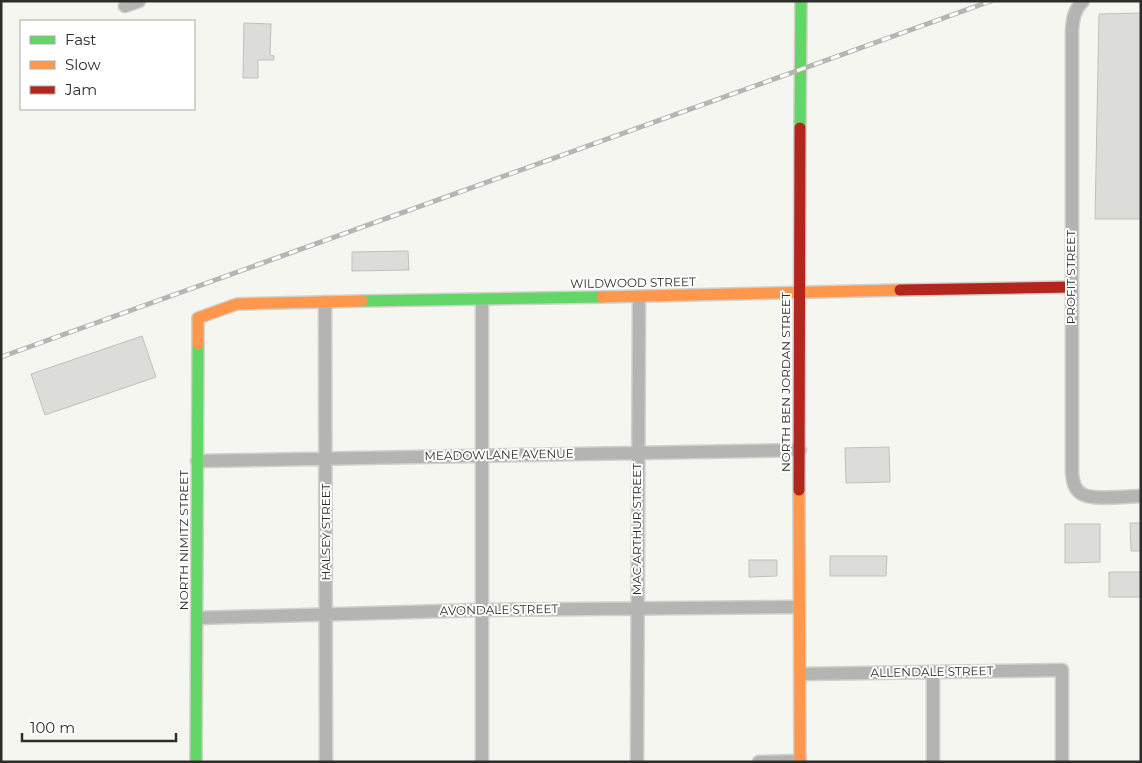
<svg xmlns="http://www.w3.org/2000/svg" width="1142" height="763" font-family="Montserrat,sans-serif">
  <style>
    .building { fill: #dcddd8; stroke: #c0c1bc }
    .lines { fill: none; stroke-linecap: round; stroke-linejoin: round }
    .street-casing { stroke: #d0d1cd; stroke-width: 15 }
    .fast-casing { stroke: #d0d1cd; stroke-width: 14 }
    .slow-casing { stroke: #d0d1cd; stroke-width: 14 }
    .jam-casing { stroke: #d0d1cd; stroke-width: 14 }
    .street { stroke: #b4b5b3; stroke-width: 12 }
    .fast { stroke: #63d668; stroke-width: 11 }
    .slow { stroke: #ff974d; stroke-width: 11 }
    .jam { stroke: #b3261e; stroke-width: 11 }
    .rail-casing { stroke: #b5b6b3; stroke-width: 5 }
    .rail { stroke: #fff; stroke-width: 3; stroke-dasharray: 9; stroke-linecap: butt }
    .labels { text-anchor: middle; stroke-width: 4; stroke-linejoin: round; paint-order: stroke }
    .street-label { font-size: 12px; fill: #2d2e29; stroke: #fff }
  </style>
  <rect width="100%" height="100%" fill="#f5f6f0"/>
  <path class="building" d="M 1141,13 L 1141,219 L 1095,219 L 1099,14 Z
    M 244,23 L 271,24 L 270,55 L 274,56 L 274,60 L 258,60 L 258,78 L 243,78 Z
    M 408,251 L 409,270 L 352,271 L 352,252 Z
    M 142,336 L 156,377 L 45,415 L 31,374 Z
    M 889,447 L 890,482 L 846,483 L 845,448 Z
    M 1130,523 L 1141,523 L 1141,551 L 1131,551 Z
    M 1065,524 L 1100,524 L 1100,562 L 1065,563 Z
    M 830,556 L 887,556 L 886,576 L 830,576 Z
    M 749,560 L 777,560 L 777,576 L 749,577 Z
    M 1109,572 L 1141,572 L 1141,597 L 1109,597 Z"/>
  <g class="lines">
    <g class="street-casing">
      <path id="street" d="M 1083,1 C 1074,10 1073,18 1072,30 L 1072,473 C 1073,481 1074,490 1082,494 C 1095,501 1126,496 1141,496
        M 125,6 L 139,1
        M 482,300 L 482,762
        M 325,302 L 326,762
        M 197,461 L 800,450
        M 198,618 L 481,610 L 799,607
        M 801,674 L 1062,670 L 1062,762
        M 637,762 L 639,297
        M 759,762 L 800,761
        M 933,762 L 933,672"/>
    </g>
    <g class="fast-casing">
      <path id="fast" d="M 800,128 L 801,1
        M 362,301 L 602,297
        M 196,762 L 198,344"/>
    </g>
    <g class="slow-casing">
      <path id="slow" d="M 602,297 L 900,290
        M 198,344 L 198,318 L 237,304 L 362,301
        M 799,490 L 800,762"/>
    </g>
    <g class="jam-casing">
      <path id="jam" d="M 900,290 L 1071,287
        M 799,490 L 800,128"/>
    </g>
    <use href="#street" class="street"/>
    <use href="#fast" class="fast"/>
    <use href="#slow" class="slow"/>
    <use href="#jam" class="jam"/>
    <g class="rail-casing">
      <path id="rail" d="M 1,357 L 991,1"/>
    </g>
    <use href="#rail" class="rail"/>
  </g>
  <g class="labels">
    <g class="street-label">
      <text transform="translate(1071 277) rotate(-90)" y="4">PROFIT STREET</text>
      <text transform="translate(633 283) rotate(-1)" y="4">WILDWOOD STREET</text>
      <text transform="translate(786 382) rotate(-90)" y="4">NORTH BEN JORDAN STREET</text>
      <text transform="translate(499 455) rotate(-1)" y="4">MEADOWLANE AVENUE</text>
      <text transform="translate(637 529) rotate(-90)" y="4">MAC ARTHUR STREET</text>
      <text transform="translate(326 532) rotate(-90)" y="4">HALSEY STREET</text>
      <text transform="translate(184 540) rotate(-90)" y="4">NORTH NIMITZ STREET</text>
      <text transform="translate(499 610) rotate(-1)" y="4">AVONDALE STREET</text>
      <text transform="translate(932 672) rotate(-1)" y="4">ALLENDALE STREET</text>
    </g>
  </g>
  <rect width="1142" height="763" fill="none" stroke="#2d2e29" stroke-width="5"/>
  <rect x="20" y="20" width="175" height="90" fill="#ffffff" stroke="#ababa9"/>
  <rect x="30" y="36" width="25" height="8" fill="#63d668" stroke="#ababa9"/>
  <text x="65" y="45" font-size="15" fill="#2d2e29">Fast</text>
  <rect x="30" y="61" width="25" height="8" fill="#ff974d" stroke="#ababa9"/>
  <text x="65" y="70" font-size="15" fill="#2d2e29">Slow</text>
  <rect x="30" y="86" width="25" height="8" fill="#b3261e" stroke="#ababa9"/>
  <text x="65" y="95" font-size="15" fill="#2d2e29">Jam</text>
  <path d="M22 733v8h154v-8" fill="none" stroke="#2d2e29" stroke-width="2.5"/>
  <text x="30" y="733" font-size="15" fill="#2d2e29" stroke="#ffffff" stroke-width="4" paint-order="stroke">100 m</text>
</svg>
